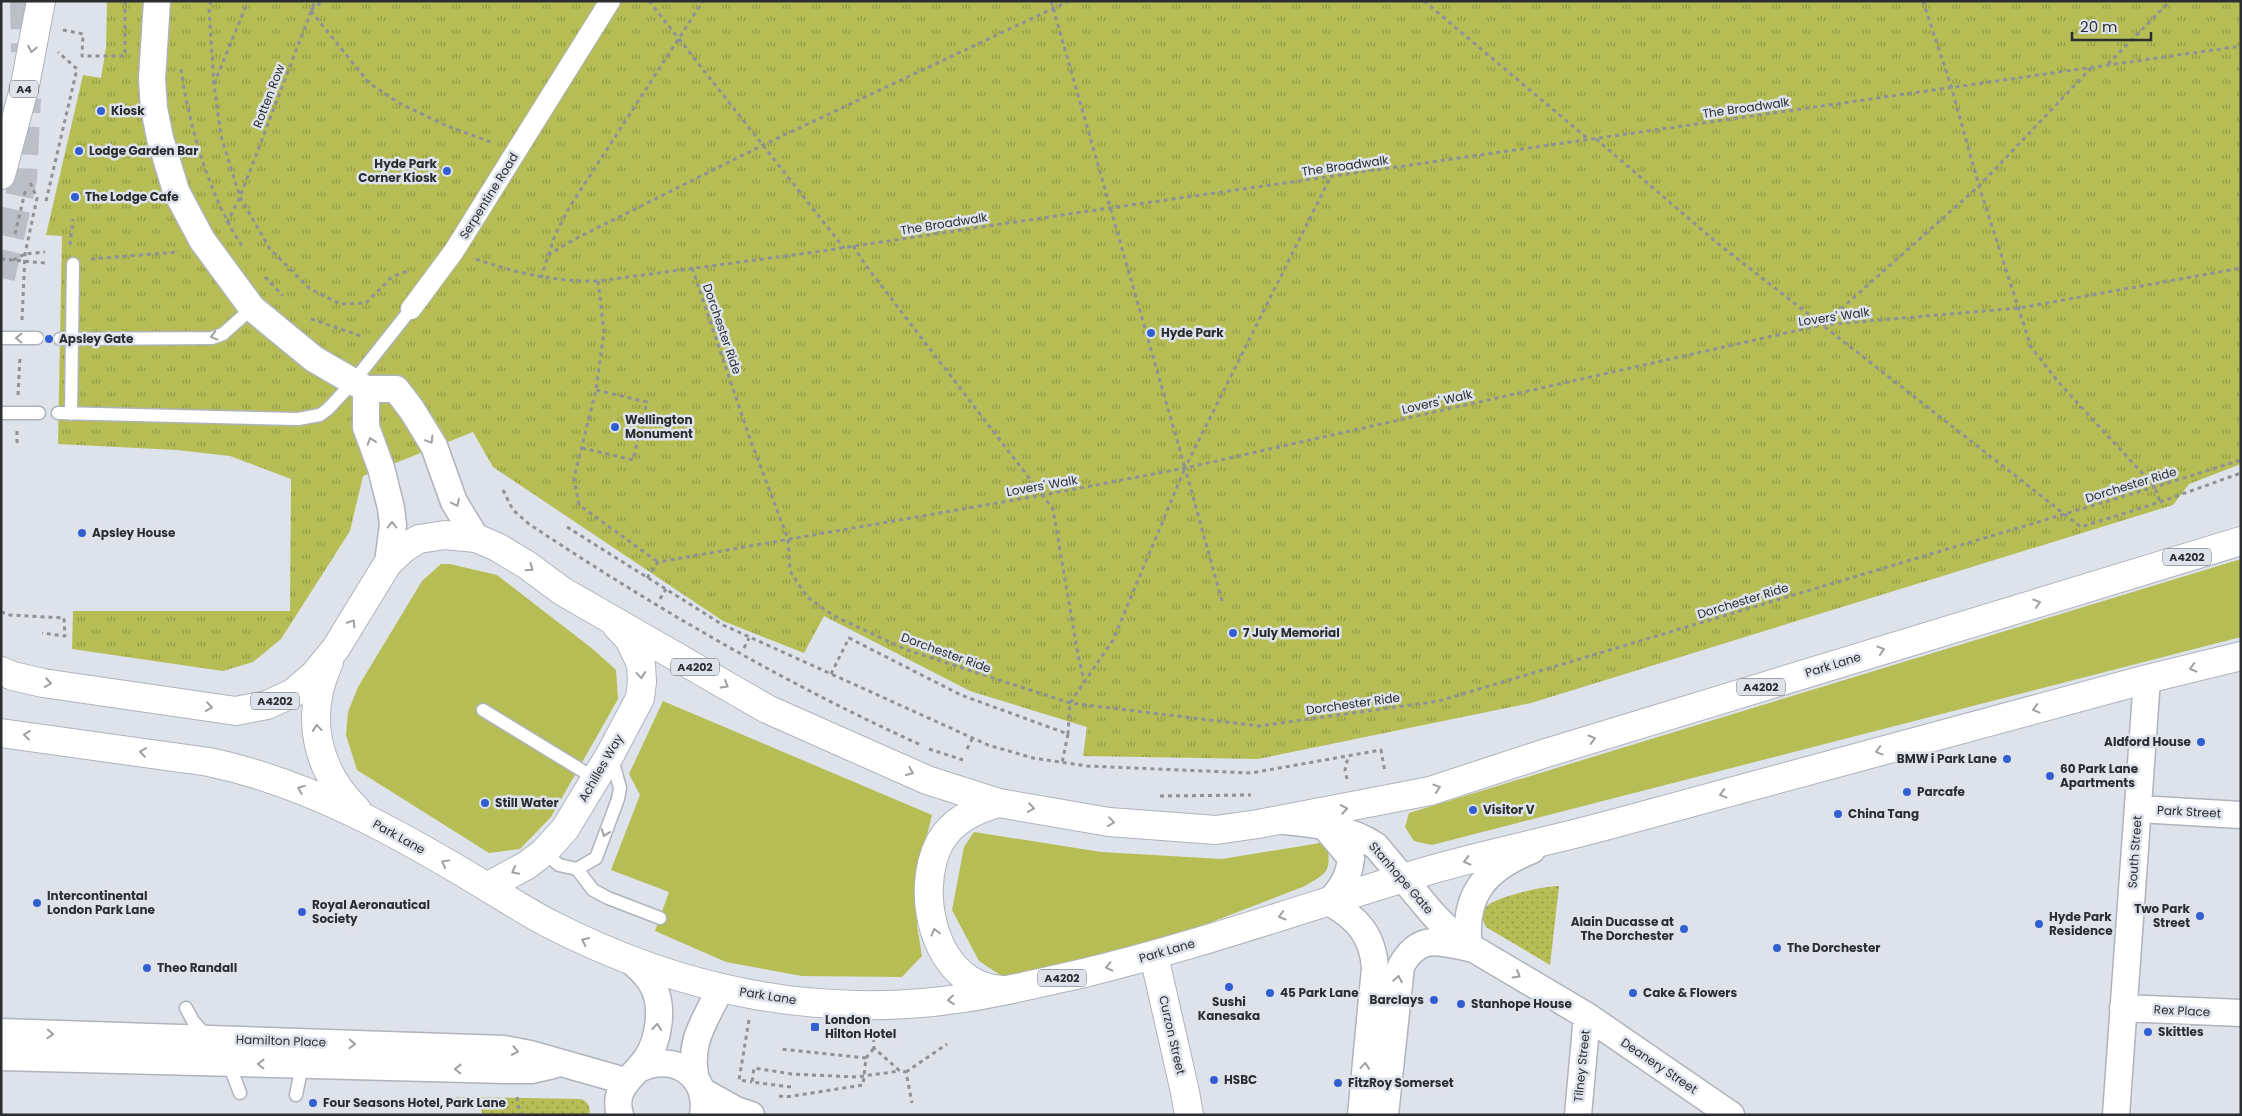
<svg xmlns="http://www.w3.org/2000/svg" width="2242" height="1116" font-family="Poppins,sans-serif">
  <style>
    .grass { fill: #b5bd54 }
    .park { fill: url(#park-tufts) }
    .garden { fill: url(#garden-dots) }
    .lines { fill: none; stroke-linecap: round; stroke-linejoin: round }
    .primary-tunnel { stroke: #babec6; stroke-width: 28; stroke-dasharray: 28 14; stroke-linecap: butt }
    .service-casing { stroke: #afb3bb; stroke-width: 15 }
    .pedestrian-casing { stroke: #afb3bb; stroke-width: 22 }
    .minor-casing { stroke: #afb3bb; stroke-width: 29 }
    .tertiary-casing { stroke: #afb3bb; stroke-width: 30 }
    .trunk-casing { stroke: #afb3bb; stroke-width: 30 }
    .path { stroke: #8e9198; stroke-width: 3; stroke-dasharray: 4 4; stroke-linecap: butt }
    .service { stroke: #fff; stroke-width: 12 }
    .pedestrian { stroke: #fff; stroke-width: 20 }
    .minor { stroke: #fff; stroke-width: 26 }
    .tertiary { stroke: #fff; stroke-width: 28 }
    .trunk { stroke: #fff; stroke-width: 28 }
    .oneway { stroke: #a0a0a2 }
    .poi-dot { fill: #325fcf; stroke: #dee2eb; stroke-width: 2 }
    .labels { text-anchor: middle; stroke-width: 5; stroke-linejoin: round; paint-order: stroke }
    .shield { fill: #dee2eb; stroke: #616368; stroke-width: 1 }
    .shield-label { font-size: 11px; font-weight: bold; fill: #2b2d30 }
    .street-label { font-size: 12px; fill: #2b2d30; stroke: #dee2eb }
    .poi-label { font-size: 12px; font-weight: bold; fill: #2b2d30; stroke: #dee2eb; text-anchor: start }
  </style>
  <defs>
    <pattern id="park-tufts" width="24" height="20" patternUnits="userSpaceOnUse" patternTransform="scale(1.25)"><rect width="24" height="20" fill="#b5bd54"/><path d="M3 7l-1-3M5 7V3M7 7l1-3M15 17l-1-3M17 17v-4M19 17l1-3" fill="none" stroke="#939a46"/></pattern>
    <pattern id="garden-dots" width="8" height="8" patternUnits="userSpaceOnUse" patternTransform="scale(1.25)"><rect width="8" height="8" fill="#b5bd54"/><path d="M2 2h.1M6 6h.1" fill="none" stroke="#939a46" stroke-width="1.8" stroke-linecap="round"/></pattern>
  </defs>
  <rect width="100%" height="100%" fill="#dee2eb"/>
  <path class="grass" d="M 2241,559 L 2241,637 L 1432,845 L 1414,841 L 1405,827 L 1409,813 Z
    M 441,564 L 450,564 L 497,575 L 594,650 L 616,670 L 618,699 L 551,817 L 520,849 L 489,853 L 357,770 L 346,735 L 348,712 L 358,687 L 422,581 Z
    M 663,701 L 932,815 L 916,879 L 917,926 L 922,956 L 902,977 L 802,976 L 726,962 L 655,931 L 669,892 L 611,870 L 640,795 L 629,774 Z
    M 974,832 L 1101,852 L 1222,859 L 1320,843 L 1328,851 C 1331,874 1323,875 1305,886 L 1142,949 L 1003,977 L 979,961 L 952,910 L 964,847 Z"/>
  <path class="park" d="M 107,1 L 2241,1 L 2241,464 L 2189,484 L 2173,505 L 1531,703 L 1258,759 L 1083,756 L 1087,727 L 970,691 L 824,616 L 804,653 L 723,621 L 493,467 L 473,432 L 363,476 L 350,531 L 281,639 L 253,662 L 223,671 L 72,649 L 73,611 L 290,611 L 291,479 L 230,456 L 177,450 L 58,444 L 62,236 L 46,235 L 83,75 L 101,78 L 106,47 Z"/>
  <path class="garden" d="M 1559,886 L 1550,965 L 1486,927 L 1481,916 C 1483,913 1484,908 1487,906 C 1498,896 1544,886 1559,886 Z
    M 456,1097 L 581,1099 C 588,1102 591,1107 589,1115 L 483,1115 L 479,1105 L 460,1107 Z"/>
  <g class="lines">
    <path class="primary-tunnel" d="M 24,1 L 25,52
      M 1,278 L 23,179 L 27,98"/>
    <g class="service-casing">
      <path id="service" d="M 1,338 L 37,338
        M 60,339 L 212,338 L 223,334 L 252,308
        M 1,413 L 39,413
        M 58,413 L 298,419 L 320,415 L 328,409 L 354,381 L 411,309
        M 71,414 L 73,264
        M 483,710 L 596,779
        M 544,852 L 559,865 L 577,869 L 596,858 L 618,799 L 620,788 L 611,755
        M 577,869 L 593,890 L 608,898 L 660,918
        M 186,1008 L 193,1021 L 208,1038
        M 229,1064 L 240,1093
        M 296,1095 L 302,1065"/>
    </g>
    <g class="pedestrian-casing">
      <path id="pedestrian" d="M 411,309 L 454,251 L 610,1"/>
    </g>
    <g class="minor-casing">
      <path id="minor" d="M 157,1 L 152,79 L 154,108 L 160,138 L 176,191 L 202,240 L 252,308 L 314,359 L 366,389 L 396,389 L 412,410 L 434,446 L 454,502 L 476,538
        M 366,389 L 366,427 L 381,468 L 391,508 L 393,525 L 388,563
        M 2138,809 L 2241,815
        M 1285,821 C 1316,824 1350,828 1376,846 L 1432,913 L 1457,939 L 1587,1016 L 1731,1115
        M 1326,828 L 1351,858 C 1349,877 1342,888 1329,902 C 1357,918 1373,935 1375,968 L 1361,1115
        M 1469,948 C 1462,895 1485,869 1532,850
        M 2123,1008 L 2241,1013
        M 1,1032 L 504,1049 L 530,1054 L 625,1081
        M 1,1057 L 506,1070 L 531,1070 L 553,1065
        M 637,1070 C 672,1051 710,1074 703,1115
        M 696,1080 C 687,1044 705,1020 721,988
        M 702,1091 L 736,1110 L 751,1115
        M 620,1115 C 612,1087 633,1078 646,1059 C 659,1041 664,1006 653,986 C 648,975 639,968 630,960
        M 1385,1115 L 1401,966 C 1419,934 1437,941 1469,948
        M 1578,1115 L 1587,1016
        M 2116,1115 L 2147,679"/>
    </g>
    <g class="tertiary-casing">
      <path id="tertiary" d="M 1154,956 L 1185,1092 L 1189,1115"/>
    </g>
    <g class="trunk-casing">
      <path id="trunk" d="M 1,175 L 25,85 L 41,1
        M 329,662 C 304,716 316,770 357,810
        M 1,671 L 13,676 L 43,683 L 236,711 L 267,705 L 293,693 L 314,675 L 336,648 L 388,563 L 404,548 L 419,539 L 445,535 L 476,538 L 497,547 L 527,565 L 562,591 L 767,709 L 927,780 L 999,803 L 1109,822 L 1216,830 L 1258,824 L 1430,791 L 1546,753 L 2241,541
        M 1,733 L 209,762 C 309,783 400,834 487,887 C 507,899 527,912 548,923 C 612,956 680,981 750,994 C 819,1007 895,1009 964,998 C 1004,992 1044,982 1084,973 C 1200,945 1312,905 1427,871 C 1485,854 1546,842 1605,826 C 1786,777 1966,728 2147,679 L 2241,656
        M 999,803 C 976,809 952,821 940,842 C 913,893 935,988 1003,990
        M 487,887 L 527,865 L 544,852 L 565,829 L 611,753 L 640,698 L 642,682 L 641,664 L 629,639 L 616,625"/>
    </g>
    <path class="path" d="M 211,1 L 209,9 L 214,84 L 221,136 L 240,197 L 270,249 L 310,289 L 341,304 L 366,303 L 392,277 L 410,270
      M 649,1 L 844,248
      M 1051,1 L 1185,468 L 1113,640 L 1070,703 L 1068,734
      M 1424,1 L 1588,139
      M 1923,1 L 1951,86 L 1979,186 L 2031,347 L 2059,383 L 2155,487 L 2160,502
      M 311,10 L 323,1
      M 311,11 L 369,83 L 399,103 L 445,125 L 493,143
      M 63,30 L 83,34 L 82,56 L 125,56
      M 125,53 L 125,1
      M 2108,64 L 2170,1
      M 181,69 C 189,126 210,198 242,246
      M 214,84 L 248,1
      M 1596,139 L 1716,242 L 2081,527 L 2160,502 L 2241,473
      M 46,201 L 77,69 L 58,52
      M 227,223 L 240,197 L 315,1
      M 15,234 L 26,188
      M 70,245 L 73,219
      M 853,246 L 867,267 L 1053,509 L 1078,655 L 1084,680
      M 548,255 L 573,240 L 763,145 L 1069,1
      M 1,259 L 45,263
      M 91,259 L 179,252
      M 476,259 C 516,273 555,282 598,281 L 808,253 L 1075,213 L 2241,46
      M 13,260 L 25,254 L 45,252
      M 692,268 L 749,436 L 788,539 L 790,571 L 807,597 L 834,616 L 907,650 L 1070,703 L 1259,726 L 1439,701 L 2155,487 L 2241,460
      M 265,277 L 283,296
      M 541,278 L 555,235 L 569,208 L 703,1
      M 598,281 L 604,332 L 596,390 L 574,478 L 579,505 L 658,562
      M 311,319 L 364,337
      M 22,320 L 25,254 L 37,198 L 29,180
      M 1823,325 L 1979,186 L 2093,66
      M 18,395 L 20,356
      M 17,431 L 17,444
      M 582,448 L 633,460 L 647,402 L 596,390
      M 503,490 L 513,510 L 529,524 C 654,607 784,683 921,745
      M 567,527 L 723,625 L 988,745 L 1033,758 L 1087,766 L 1251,773 L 1381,750 L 1385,772
      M 647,578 L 658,562 L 1043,495 L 1185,468 L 1822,325 L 2019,308 L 2241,268
      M 660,599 L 666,589
      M 1222,601 L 1185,468 L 1330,178
      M 1,612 L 10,615 L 64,618 L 65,636 L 42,633
      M 744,648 L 749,638
      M 831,674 L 849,638 L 961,695 L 1068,734 L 1062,763
      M 929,749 L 963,760
      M 967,749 L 972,739
      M 1347,779 L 1345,770 L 1348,757
      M 1160,796 L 1251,795
      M 749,1020 L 739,1080 L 752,1082
      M 873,1030 L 874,1048 L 900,1071 L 906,1072 L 912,1103
      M 866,1058 L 874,1048
      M 906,1072 L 947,1044
      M 791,1087 L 752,1082 L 754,1068 L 792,1074 L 856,1077 L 900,1071
      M 779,1096 L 786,1097 L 863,1085 L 866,1058 L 780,1049
      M 517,1097 L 520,1115"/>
    <use href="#service" class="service"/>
    <use href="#pedestrian" class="pedestrian"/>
    <use href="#minor" class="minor"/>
    <use href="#tertiary" class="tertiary"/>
    <use href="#trunk" class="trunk"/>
  </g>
  <defs><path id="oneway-chevron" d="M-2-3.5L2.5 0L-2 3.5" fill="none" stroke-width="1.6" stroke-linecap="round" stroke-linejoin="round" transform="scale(1.25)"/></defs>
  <g class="oneway">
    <use href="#oneway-chevron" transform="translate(32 49) rotate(101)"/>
    <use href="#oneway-chevron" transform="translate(214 336) rotate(165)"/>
    <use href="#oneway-chevron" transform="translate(19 338) rotate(-179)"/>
    <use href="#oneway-chevron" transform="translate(430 440) rotate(58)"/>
    <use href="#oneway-chevron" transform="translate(371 441) rotate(-109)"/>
    <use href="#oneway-chevron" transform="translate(456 503) rotate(65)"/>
    <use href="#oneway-chevron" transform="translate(392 525) rotate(-90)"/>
    <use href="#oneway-chevron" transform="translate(530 568) rotate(35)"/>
    <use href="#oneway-chevron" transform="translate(2037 603) rotate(-17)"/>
    <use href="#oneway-chevron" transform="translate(352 623) rotate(-58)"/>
    <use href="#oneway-chevron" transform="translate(1881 650) rotate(-17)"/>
    <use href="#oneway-chevron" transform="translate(2193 668) rotate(166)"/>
    <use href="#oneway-chevron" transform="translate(641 675) rotate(85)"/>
    <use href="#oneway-chevron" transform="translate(48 683) rotate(9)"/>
    <use href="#oneway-chevron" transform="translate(725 685) rotate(30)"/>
    <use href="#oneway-chevron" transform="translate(209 707) rotate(8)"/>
    <use href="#oneway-chevron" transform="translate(2036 709) rotate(165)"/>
    <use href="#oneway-chevron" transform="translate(317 728) rotate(-95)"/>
    <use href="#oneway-chevron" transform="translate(27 735) rotate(-173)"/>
    <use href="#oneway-chevron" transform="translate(1592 739) rotate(-17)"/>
    <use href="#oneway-chevron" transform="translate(1879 751) rotate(165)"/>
    <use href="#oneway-chevron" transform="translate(143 752) rotate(-172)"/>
    <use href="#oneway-chevron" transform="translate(910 772) rotate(24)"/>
    <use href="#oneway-chevron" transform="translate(1437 788) rotate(-18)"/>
    <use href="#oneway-chevron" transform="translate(301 789) rotate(-158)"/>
    <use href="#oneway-chevron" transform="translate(1723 794) rotate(165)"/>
    <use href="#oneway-chevron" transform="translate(1031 808) rotate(9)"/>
    <use href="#oneway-chevron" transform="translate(1344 809) rotate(-10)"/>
    <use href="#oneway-chevron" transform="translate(1111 822) rotate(7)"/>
    <use href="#oneway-chevron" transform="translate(605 833) rotate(110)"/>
    <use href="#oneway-chevron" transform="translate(1467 861) rotate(166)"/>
    <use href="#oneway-chevron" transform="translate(445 863) rotate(-151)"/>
    <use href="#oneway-chevron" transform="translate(515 871) rotate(152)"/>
    <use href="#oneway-chevron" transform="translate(1282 916) rotate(163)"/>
    <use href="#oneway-chevron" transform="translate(935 932) rotate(-106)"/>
    <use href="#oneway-chevron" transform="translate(585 941) rotate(-155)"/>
    <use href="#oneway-chevron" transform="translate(1109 967) rotate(167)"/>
    <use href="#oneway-chevron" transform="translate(1517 975) rotate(30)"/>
    <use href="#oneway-chevron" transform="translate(1398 979) rotate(-81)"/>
    <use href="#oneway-chevron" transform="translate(951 1000) rotate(174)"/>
    <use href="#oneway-chevron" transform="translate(657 1027) rotate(-84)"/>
    <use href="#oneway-chevron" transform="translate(50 1034) rotate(2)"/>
    <use href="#oneway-chevron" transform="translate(352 1044) rotate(2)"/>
    <use href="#oneway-chevron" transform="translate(515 1051) rotate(11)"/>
    <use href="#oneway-chevron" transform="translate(261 1064) rotate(-179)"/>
    <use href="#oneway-chevron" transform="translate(1365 1066) rotate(-85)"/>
    <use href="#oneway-chevron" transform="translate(458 1069) rotate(-179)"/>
  </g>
  <g class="poi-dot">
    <circle cx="101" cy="111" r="5"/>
    <circle cx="79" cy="151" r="5"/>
    <circle cx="447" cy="171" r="5"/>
    <circle cx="75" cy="197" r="5"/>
    <circle cx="1151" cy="333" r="5"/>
    <circle cx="49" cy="339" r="5"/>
    <circle cx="615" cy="427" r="5"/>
    <circle cx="82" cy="533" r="5"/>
    <circle cx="1233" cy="633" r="5"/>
    <circle cx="2201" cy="742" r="5"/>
    <circle cx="2007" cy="759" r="5"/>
    <circle cx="2050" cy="776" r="5"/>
    <circle cx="1907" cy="792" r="5"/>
    <circle cx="485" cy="803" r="5"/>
    <circle cx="1473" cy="810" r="5"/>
    <circle cx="1838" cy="814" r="5"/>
    <circle cx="37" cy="903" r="5"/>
    <circle cx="302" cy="912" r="5"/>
    <circle cx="2200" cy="916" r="5"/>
    <circle cx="2039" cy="924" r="5"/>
    <circle cx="1684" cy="929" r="5"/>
    <circle cx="1777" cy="948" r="5"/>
    <circle cx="147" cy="968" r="5"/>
    <circle cx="1229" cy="987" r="5"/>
    <circle cx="1270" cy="993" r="5"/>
    <circle cx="1633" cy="993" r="5"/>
    <circle cx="1434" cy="1000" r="5"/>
    <circle cx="1461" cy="1004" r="5"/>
    <rect x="810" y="1022" width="10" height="10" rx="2.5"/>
    <circle cx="2148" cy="1032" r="5"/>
    <circle cx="1214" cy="1080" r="5"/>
    <circle cx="1338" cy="1083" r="5"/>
    <circle cx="313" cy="1103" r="5"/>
  </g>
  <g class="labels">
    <g class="shield">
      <rect x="10" y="80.5" width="28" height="17" rx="4"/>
      <rect x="2163" y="548.5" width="48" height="17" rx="4"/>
      <rect x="671" y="658.5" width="48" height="17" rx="4"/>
      <rect x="1737" y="678.5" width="48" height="17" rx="4"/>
      <rect x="251" y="692.5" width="48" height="17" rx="4"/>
      <rect x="1038" y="969.5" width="48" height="17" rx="4"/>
    </g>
    <g class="shield-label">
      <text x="24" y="93">A4</text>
      <text x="2187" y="561">A4202</text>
      <text x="695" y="671">A4202</text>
      <text x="1761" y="691">A4202</text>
      <text x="275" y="705">A4202</text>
      <text x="1062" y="982">A4202</text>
    </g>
    <g class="street-label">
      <text transform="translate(269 96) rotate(-69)" y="4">Rotten Row</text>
      <text transform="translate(1746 108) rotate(-8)" y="4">The Broadwalk</text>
      <text transform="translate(1345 166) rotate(-8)" y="4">The Broadwalk</text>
      <text transform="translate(489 196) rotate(-58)" y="4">Serpentine Road</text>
      <text transform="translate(944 224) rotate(-9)" y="4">The Broadwalk</text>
      <text transform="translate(1834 317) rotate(-8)" y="4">Lovers' Walk</text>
      <text transform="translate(722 329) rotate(71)" y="4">Dorchester Ride</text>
      <text transform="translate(1437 402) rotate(-13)" y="4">Lovers' Walk</text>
      <text transform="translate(2131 485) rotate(-17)" y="4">Dorchester Ride</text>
      <text transform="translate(1042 486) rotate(-10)" y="4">Lovers' Walk</text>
      <text transform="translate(1743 601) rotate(-17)" y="4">Dorchester Ride</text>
      <text transform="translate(946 653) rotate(20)" y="4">Dorchester Ride</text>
      <text transform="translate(1833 665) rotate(-17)" y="4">Park Lane</text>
      <text transform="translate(1353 704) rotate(-8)" y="4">Dorchester Ride</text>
      <text transform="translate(601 768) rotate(-60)" y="4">Achilles Way</text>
      <text transform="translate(2189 812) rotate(3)" y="4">Park Street</text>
      <text transform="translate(399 837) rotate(29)" y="4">Park Lane</text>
      <text transform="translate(2135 852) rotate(-86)" y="4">South Street</text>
      <text transform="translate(1401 878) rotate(49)" y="4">Stanhope Gate</text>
      <text transform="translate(1167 951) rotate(-16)" y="4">Park Lane</text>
      <text transform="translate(768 996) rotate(9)" y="4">Park Lane</text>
      <text transform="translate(2182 1011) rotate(3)" y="4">Rex Place</text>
      <text transform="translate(1172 1035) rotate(77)" y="4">Curzon Street</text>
      <text transform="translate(281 1041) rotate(2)" y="4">Hamilton Place</text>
      <text transform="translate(1582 1066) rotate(-84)" y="4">Tilney Street</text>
      <text transform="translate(1659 1066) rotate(34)" y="4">Deanery Street</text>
    </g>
    <g class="poi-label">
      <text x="111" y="115">Kiosk</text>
      <text x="89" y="155">Lodge Garden Bar</text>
      <text x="437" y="168" text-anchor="end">Hyde Park<tspan x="437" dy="14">Corner Kiosk</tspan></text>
      <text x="85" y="201">The Lodge Cafe</text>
      <text x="1161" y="337">Hyde Park</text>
      <text x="59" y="343">Apsley Gate</text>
      <text x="625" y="424">Wellington<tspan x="625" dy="14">Monument</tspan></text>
      <text x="92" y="537">Apsley House</text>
      <text x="1243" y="637">7 July Memorial</text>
      <text x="2191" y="746" text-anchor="end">Aldford House</text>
      <text x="1997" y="763" text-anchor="end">BMW i Park Lane</text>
      <text x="2060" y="773">60 Park Lane<tspan x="2060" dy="14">Apartments</tspan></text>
      <text x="1917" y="796">Parcafe</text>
      <text x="495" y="807">Still Water</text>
      <text x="1483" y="814">Visitor V</text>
      <text x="1848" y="818">China Tang</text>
      <text x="47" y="900">Intercontinental<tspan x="47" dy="14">London Park Lane</tspan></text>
      <text x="312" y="909">Royal Aeronautical<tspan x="312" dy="14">Society</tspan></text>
      <text x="2190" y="913" text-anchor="end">Two Park<tspan x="2190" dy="14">Street</tspan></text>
      <text x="2049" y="921">Hyde Park<tspan x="2049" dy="14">Residence</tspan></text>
      <text x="1674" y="926" text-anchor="end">Alain Ducasse at<tspan x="1674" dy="14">The Dorchester</tspan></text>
      <text x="1787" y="952">The Dorchester</text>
      <text x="157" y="972">Theo Randall</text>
      <text x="1280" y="997">45 Park Lane</text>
      <text x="1643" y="997">Cake &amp; Flowers</text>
      <text x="1424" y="1004" text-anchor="end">Barclays</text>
      <text x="1229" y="1006" text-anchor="middle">Sushi<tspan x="1229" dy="14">Kanesaka</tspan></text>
      <text x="1471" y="1008">Stanhope House</text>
      <text x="825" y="1024">London<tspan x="825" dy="14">Hilton Hotel</tspan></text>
      <text x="2158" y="1036">Skittles</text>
      <text x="1224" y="1084">HSBC</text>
      <text x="1348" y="1087">FitzRoy Somerset</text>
      <text x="323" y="1107">Four Seasons Hotel, Park Lane</text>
    </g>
  </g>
  <rect width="2242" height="1116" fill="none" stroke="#2b2d30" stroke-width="5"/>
  <path d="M2072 32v8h79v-8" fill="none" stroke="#2b2d30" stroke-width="2.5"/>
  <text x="2080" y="32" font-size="15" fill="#2b2d30" stroke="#dee2eb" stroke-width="4" paint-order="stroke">20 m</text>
</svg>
